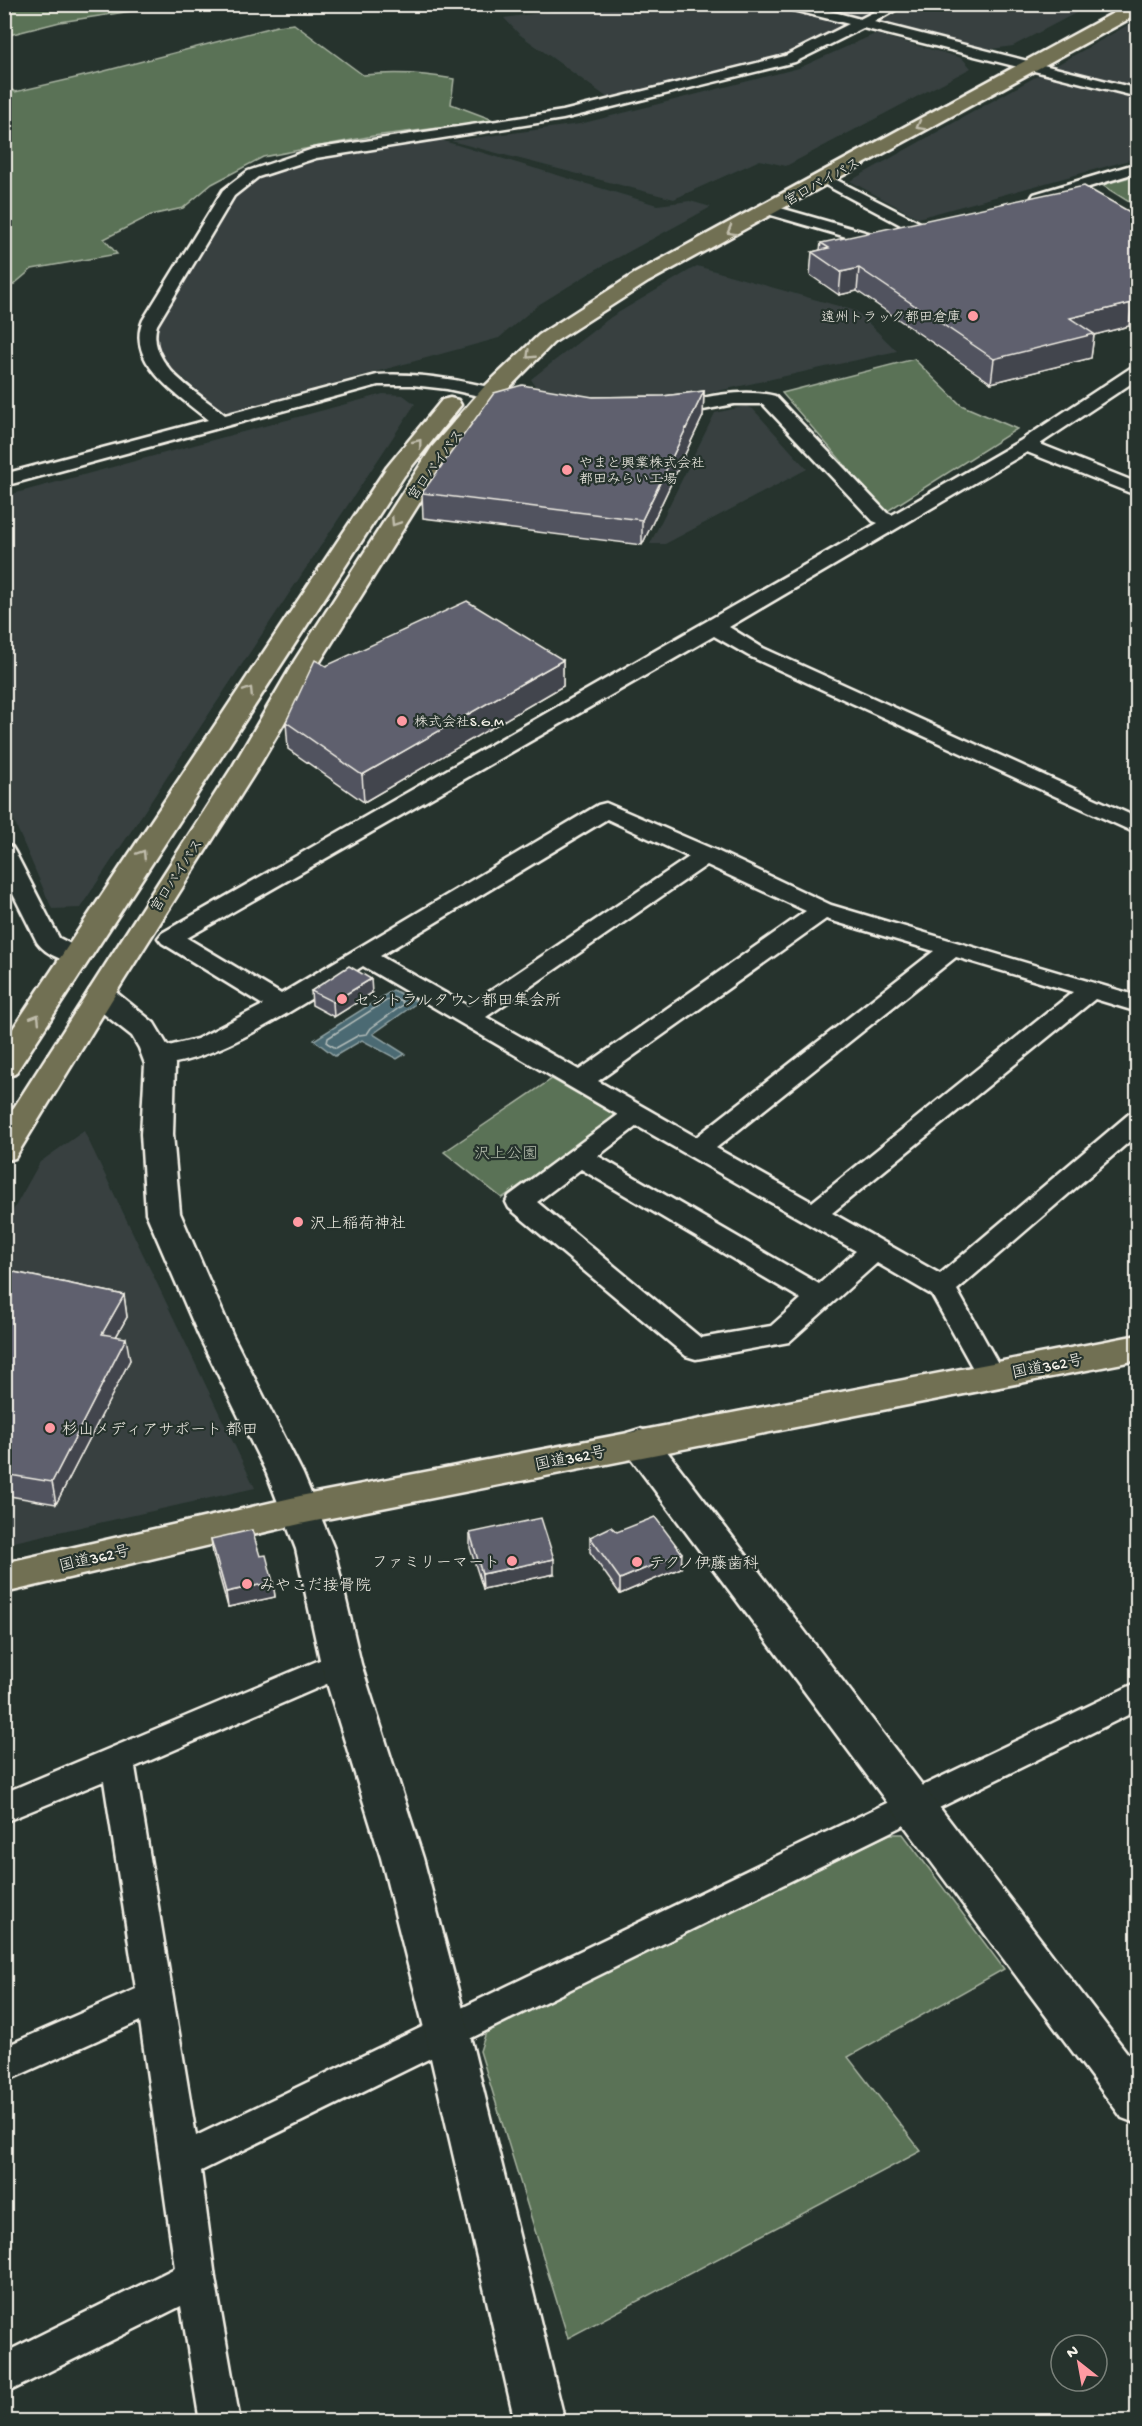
<svg xmlns="http://www.w3.org/2000/svg" width="1142" height="2426" font-family="'Gochi Hand','Klee One',sans-serif">
  <style>
    .built { fill: #374140 }
    .green { fill: #5a7257; stroke: #a7b2a0; stroke-width: 1.5 }
    .water { fill: #4c6b73; stroke: #8fa1a2; stroke-width: 1.5 }
    .lines { fill: none; stroke-linecap: round; stroke-linejoin: round }
    .shore { stroke: #b1bbb9; stroke-width: 1.5 }
    .street-casing { stroke: #f4f1e8; stroke-width: 5 }
    .secondary-casing { stroke: #f4f1e8; stroke-width: 5 }
    .highway-casing { stroke: #f4f1e8; stroke-width: 5 }
    .street { fill: #26332d; fill-rule: evenodd }
    .secondary { fill: #26332d; fill-rule: evenodd }
    .highway { fill: #716f52; fill-rule: evenodd }
    .wall { fill: #51535f; stroke: #f4f1e8; stroke-width: 1.5 }
    .shaded-wall { fill: #42444d; stroke: #f4f1e8; stroke-width: 1.5 }
    .building { fill: #5e616e; stroke: #f4f1e8; stroke-width: 1.5 }
    .oneway { stroke: #c0bdac }
    .poi-dot { fill: #ff9aa2; stroke: #26332d; stroke-width: 2 }
    .labels { text-anchor: middle; stroke-width: 4.5; stroke-linejoin: round; paint-order: stroke }
    .far-street-label { font-size: 14px; fill: #f4f1e8; stroke: #26332d }
    .far-poi-label { font-size: 14px; fill: #f4f1e8; stroke: #26332d; text-anchor: start }
    .poi-label { font-size: 16px; fill: #f4f1e8; stroke: #26332d; text-anchor: start }
    .park-label { font-size: 16px; fill: #b6beae; stroke: #26332d }
    .street-label { font-size: 16px; fill: #f4f1e8; stroke: #26332d }
  </style>
  <rect width="100%" height="100%" fill="#26332d"/>
  <filter id="ink" filterUnits="userSpaceOnUse"><feTurbulence type="fractalNoise" baseFrequency=".0167" numOctaves="2"/><feDisplacementMap in="SourceGraphic" scale="12" xChannelSelector="R" yChannelSelector="G"/><feConvolveMatrix kernelMatrix="1 2 1 2 8 2 1 2 1" color-interpolation-filters="sRGB"/></filter>
  <g filter="url(#ink)">
    <path class="built" d="M 768,4 L 841,23 L 843,26 L 782,56 L 608,98 L 519,34 L 504,18 L 552,11 L 543,5 Z
      M 803,5 L 887,5 L 863,16 L 852,16 Z
      M 914,5 L 914,4 L 1091,5 L 1013,46 L 985,50 L 884,24 L 881,21 Z
      M 1137,20 L 1137,158 L 918,218 L 850,181 Z
      M 875,34 L 962,58 L 971,68 L 786,166 L 760,160 L 674,199 L 451,141 L 580,124 L 799,68 Z
      M 437,139 L 657,205 L 690,201 L 711,207 L 595,270 L 538,305 L 499,338 L 230,412 L 220,410 L 167,364 L 155,343 L 157,325 L 219,225 L 235,193 L 249,181 L 267,171 L 308,158 Z
      M 697,266 L 856,311 L 897,351 L 673,401 L 540,394 L 531,379 L 611,317 Z
      M 383,394 L 403,395 L 415,404 L 80,908 L 52,909 L 5,800 L 5,496 Z
      M 746,406 L 753,409 L 807,469 L 665,544 L 650,544 L 715,413 Z
      M 84,1131 L 255,1488 L 5,1544 L 5,1225 L 40,1162 Z"/>
    <path class="green" d="M 4,5 L 5,4 L 171,5 L 60,22 L 5,36 Z
      M 294,24 L 363,75 C 394,72 423,73 454,79 L 451,104 L 496,121 L 373,136 L 263,157 L 212,184 L 183,208 L 151,215 L 104,239 L 117,254 L 32,269 L 5,292 L 5,86 L 15,92 L 97,73 L 277,26 Z
      M 1137,175 L 1137,207 L 1102,185 Z
      M 914,359 L 961,405 L 1017,429 L 886,512 L 782,393 Z
      M 552,1079 L 617,1116 L 502,1198 L 444,1152 Z
      M 890,1834 L 903,1834 L 1004,1969 L 848,2057 L 921,2151 L 568,2338 L 480,2051 L 487,2029 Z"/>
    <path class="water" d="M 393,990 L 418,1002 L 373,1034 L 405,1054 L 397,1059 L 362,1040 L 335,1056 L 314,1040 Z"/>
    <g class="lines">
      <path class="shore" d="M 392,997 L 402,1001 L 403,1005 L 371,1028 L 367,1034 L 359,1035 L 336,1048 L 327,1043 L 328,1038 Z"/>
      <g class="street-casing">
        <path id="street" d="M 780,4 L 804,4 L 860,19 L 889,4 L 906,4 L 874,22 L 1138,89 L 1138,97 L 863,28 L 795,62 L 563,119 L 316,158 L 258,177 L 234,196 L 157,325 C 145,365 200,394 225,415 L 377,375 C 427,372 474,383 522,395 L 525,399 L 522,403 L 516,404 L 447,389 L 412,385 L 378,385 L 4,486 L 4,474 L 208,420 C 180,396 125,363 143,320 L 223,190 L 248,171 L 313,149 L 563,111 L 785,56 L 849,24 L 781,7 Z
          M 1138,163 L 1138,172 L 1040,202 L 1032,197 L 1034,194 Z
          M 825,174 L 928,227 L 930,230 L 922,235 L 916,233 L 820,182 L 817,179 Z
          M 770,205 L 875,235 L 896,236 L 898,239 L 890,244 L 874,245 L 764,213 L 762,210 L 764,207 Z
          M 1138,366 L 1138,379 L 1040,444 L 1138,483 L 1138,496 L 1027,452 L 729,627 L 763,648 L 1138,818 L 1138,834 L 749,656 L 714,636 L 187,938 L 281,994 L 598,805 L 606,803 L 715,850 L 831,905 L 1138,996 L 1138,1012 L 1095,999 L 832,1213 L 940,1274 L 1129,1114 L 1138,1112 L 1138,1134 L 957,1290 L 1005,1376 L 1001,1383 L 991,1387 L 981,1383 L 932,1295 L 877,1263 L 789,1342 L 696,1359 L 686,1356 L 509,1208 L 506,1202 L 509,1196 L 618,1115 L 363,966 C 318,994 199,1076 148,1063 L 144,1057 L 148,1051 L 197,1039 L 263,1005 L 162,943 L 158,938 L 162,933 L 878,523 L 873,521 L 763,404 L 734,404 L 667,417 L 661,416 L 658,412 L 661,408 C 697,399 738,387 775,396 L 887,513 L 892,515 L 1020,441 L 1132,367 ZM 607,819 L 689,857 L 468,1006 L 380,956 ZM 707,865 L 806,911 L 579,1070 L 486,1017 ZM 826,919 L 934,951 L 696,1137 L 598,1081 ZM 956,957 L 1073,992 L 812,1202 L 716,1148 ZM 637,1126 L 856,1251 L 819,1284 L 598,1156 ZM 581,1169 L 801,1299 L 771,1326 L 701,1338 L 537,1202 Z
          M 4,845 L 12,847 L 15,852 L 59,938 L 84,951 L 87,956 L 84,961 C 69,965 46,955 37,942 L 4,876 Z
          M 341,1651 L 352,1655 L 357,1664 L 352,1673 L 135,1767 L 196,2136 L 1138,1682 L 1138,1710 L 201,2171 L 215,2278 L 240,2422 L 200,2422 L 181,2306 L 4,2394 L 4,2353 L 175,2268 L 140,2021 L 4,2082 L 4,2047 L 136,1989 L 104,1781 L 4,1822 L 4,1793 Z"/>
      </g>
      <g class="secondary-casing">
        <path id="secondary" d="M 101,987 L 112,989 L 154,1023 L 169,1048 L 175,1064 L 173,1134 L 180,1213 L 233,1336 L 303,1474 L 334,1549 L 361,1664 L 423,1858 L 469,2032 L 565,2422 L 515,2422 L 425,2032 L 381,1858 L 321,1664 L 296,1549 L 267,1474 L 199,1336 L 146,1213 L 141,1134 L 145,1064 L 139,1048 L 132,1036 L 90,1003 L 86,996 L 90,989 Z
          M 640,1429 L 653,1433 L 1138,2067 L 1138,2124 L 1122,2118 L 627,1453 L 622,1443 L 627,1433 Z"/>
      </g>
      <g class="highway-casing">
        <path id="highway" d="M 1130,4 L 1138,4 L 1138,14 L 648,282 L 553,343 L 500,397 L 452,451 L 321,660 L 259,766 L 124,980 L 15,1158 L 4,1161 L 4,1123 L 233,766 L 295,660 L 432,447 L 484,387 L 539,335 L 634,274 Z
          M 450,398 L 458,400 L 461,405 L 404,476 L 15,1074 L 4,1077 L 4,1042 L 387,467 L 442,400 Z
          M 1138,1335 L 1138,1360 L 300,1524 L 4,1593 L 4,1563 L 300,1496 Z"/>
      </g>
      <use href="#street" class="street"/>
      <use href="#secondary" class="secondary"/>
      <use href="#highway" class="highway"/>
    </g>
    <path class="wall" d="M 840,4 L 867,4 L 858,9 Z
      M 1137,216 L 1137,332 L 1129,326 L 1094,335 L 1091,358 L 991,383 L 857,291 L 839,295 L 810,275 L 812,252 L 820,250 L 821,243 Z
      M 704,391 L 703,416 L 642,545 L 423,518 L 422,493 L 593,397 L 663,396 Z
      M 563,660 L 563,686 L 364,802 L 288,749 L 286,722 L 326,666 Z
      M 311,991 L 372,993 L 334,1017 L 312,1005 Z
      M 4,1270 L 124,1295 L 127,1317 L 116,1337 L 130,1360 L 56,1504 L 4,1495 Z
      M 617,1532 L 681,1568 L 620,1594 L 590,1552 L 590,1537 Z
      M 470,1533 L 554,1574 L 483,1589 L 470,1548 Z
      M 211,1539 L 260,1556 L 273,1582 L 275,1597 L 228,1607 L 213,1554 Z"/>
    <path class="shaded-wall" d="M 859,4 L 867,4 L 858,9 Z
      M 859,268 L 857,291 L 839,295 L 841,272 Z
      M 1132,303 L 1129,326 L 1094,335 L 1091,358 L 991,383 L 994,359 L 1070,318 Z
      M 704,391 L 703,416 L 642,545 L 642,520 Z
      M 563,660 L 563,686 L 364,802 L 362,775 Z
      M 371,979 L 372,993 L 334,1017 L 333,1002 Z
      M 124,1295 L 127,1317 L 105,1356 L 102,1334 Z
      M 126,1338 L 130,1360 L 56,1504 L 52,1482 Z
      M 682,1553 L 681,1568 L 620,1594 L 620,1579 Z
      M 554,1559 L 554,1574 L 483,1589 L 482,1574 Z
      M 273,1582 L 275,1597 L 228,1607 L 226,1592 Z"/>
    <path class="building" d="M 1084,186 L 1137,216 L 1137,306 L 1132,303 L 1070,318 L 1094,334 L 994,359 L 859,268 L 841,272 L 812,252 L 829,248 L 821,243 Z
      M 522,385 L 593,397 L 663,396 L 704,391 L 642,520 L 422,493 L 494,393 Z
      M 467,601 L 563,660 L 362,775 L 286,722 L 315,660 L 326,666 Z
      M 349,966 L 371,979 L 333,1002 L 311,991 Z
      M 4,1270 L 124,1295 L 102,1334 L 126,1338 L 52,1482 L 4,1474 Z
      M 655,1517 L 682,1553 L 620,1579 L 590,1537 L 611,1527 L 617,1532 Z
      M 541,1518 L 554,1559 L 482,1574 L 470,1533 Z
      M 252,1530 L 260,1556 L 266,1555 L 273,1582 L 226,1592 L 211,1539 Z"/>
    <defs><path id="oneway-chevron" d="M-2-3.5L2.5 0L-2 3.5" fill="none" stroke-width="1.6" stroke-linecap="round" stroke-linejoin="round" transform="scale(1.5)"/></defs>
    <g class="oneway">
      <use href="#oneway-chevron" transform="translate(920 126) rotate(151)"/>
      <use href="#oneway-chevron" transform="translate(731 231) rotate(151)"/>
      <use href="#oneway-chevron" transform="translate(530 355) rotate(136)"/>
      <use href="#oneway-chevron" transform="translate(418 443) rotate(-51)"/>
      <use href="#oneway-chevron" transform="translate(395 522) rotate(123)"/>
      <use href="#oneway-chevron" transform="translate(249 691) rotate(-57)"/>
      <use href="#oneway-chevron" transform="translate(142 854) rotate(-57)"/>
      <use href="#oneway-chevron" transform="translate(36 1018) rotate(-58)"/>
    </g>
  </g>
  <g class="poi-dot">
    <circle cx="973" cy="316" r="6"/>
    <circle cx="567" cy="470" r="6"/>
    <circle cx="402" cy="721" r="6"/>
    <circle cx="342" cy="999" r="6"/>
    <circle cx="298" cy="1222" r="6"/>
    <circle cx="50" cy="1428" r="6"/>
    <circle cx="512" cy="1561" r="6"/>
    <circle cx="637" cy="1562" r="6"/>
    <circle cx="247" cy="1584" r="6"/>
  </g>
  <g class="labels">
    <g class="far-street-label">
      <text transform="translate(822 181) rotate(-29)" y="5">宮口バイパス</text>
      <text transform="translate(435 464) rotate(-54)" y="5">宮口バイパス</text>
      <text transform="translate(176 875) rotate(-57)" y="5">宮口バイパス</text>
    </g>
    <g class="far-poi-label">
      <text x="961" y="321" text-anchor="end">遠州トラック都田倉庫</text>
      <text x="579" y="467">やまと興業株式会社<tspan x="579" dy="16">都田みらい工場</tspan></text>
      <text x="414" y="726">株式会社S.G.M</text>
    </g>
    <g class="poi-label">
      <text x="354" y="1005">セントラルタウン都田集会所</text>
      <text x="310" y="1228">沢上稲荷神社</text>
      <text x="62" y="1434">杉山メディアサポート 都田</text>
      <text x="500" y="1567" text-anchor="end">ファミリーマート</text>
      <text x="649" y="1568">テクノ伊藤歯科</text>
      <text x="259" y="1590">みやこだ接骨院</text>
    </g>
    <g class="park-label">
      <text x="506" y="1158">沢上公園</text>
    </g>
    <g class="street-label">
      <text transform="translate(1047 1365) rotate(-11)" y="6">国道362号</text>
      <text transform="translate(570 1457) rotate(-11)" y="6">国道362号</text>
      <text transform="translate(94 1557) rotate(-13)" y="6">国道362号</text>
    </g>
  </g>
  <rect width="1142" height="2426" fill="none" stroke="#26332d" stroke-width="24"/>
  <rect x="12" y="12" width="1118" height="2402" fill="none" stroke="#f4f1e8" stroke-width="2" filter="url(#ink)"/>
  <g transform="translate(1079 2363) rotate(329)"><circle r="28" fill="#26332d" stroke="#787f78" stroke-width="1.5"/>
  <path d="M0-4.5L10 22L0 15L-10 22Z" fill="#ff9aa2"/>
  <text y="-9" font-size="16" font-weight="bold" text-anchor="middle" fill="#f4f1e8">N</text>
  </g>
</svg>
